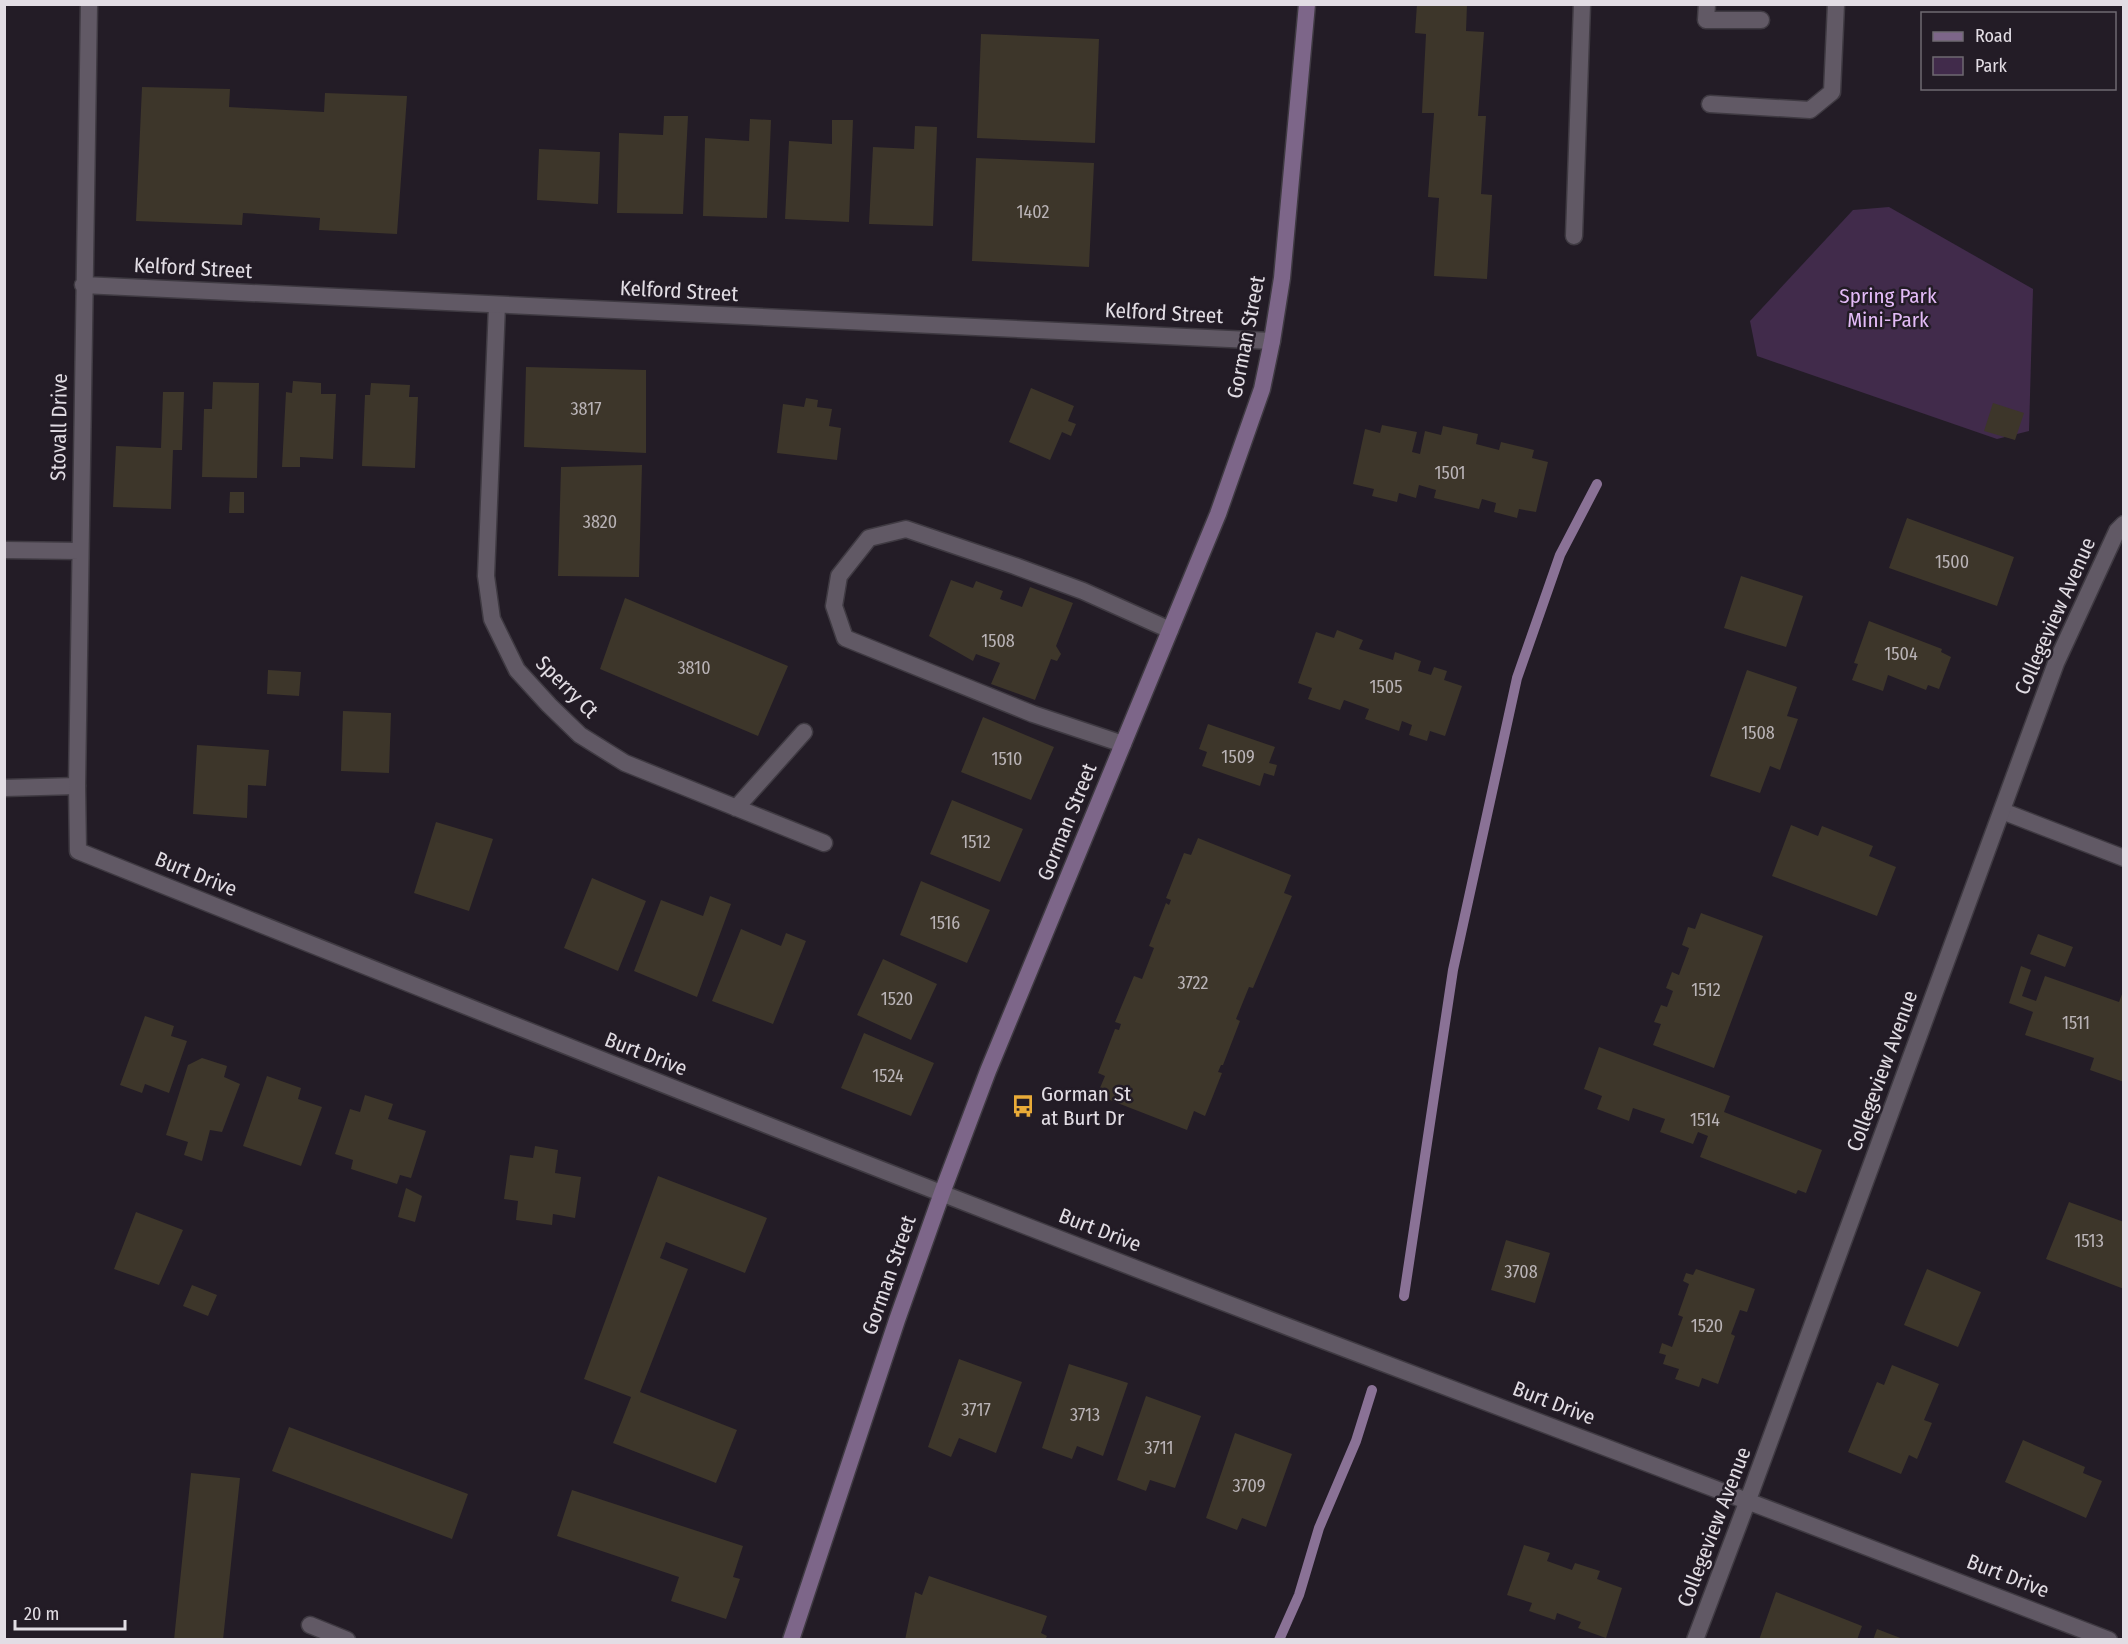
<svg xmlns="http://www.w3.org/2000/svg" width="2128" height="1644" font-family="'Fira Sans Condensed',sans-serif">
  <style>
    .green { fill: #412b4b }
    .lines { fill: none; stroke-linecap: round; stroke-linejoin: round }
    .stream { stroke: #8a7296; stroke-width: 10 }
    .building { fill: #3d362a }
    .service-casing { stroke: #3f3a42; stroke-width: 19 }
    .minor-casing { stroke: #3f3a42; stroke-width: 19 }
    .secondary-casing { stroke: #3f3a42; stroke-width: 19 }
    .service { stroke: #615965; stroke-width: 16 }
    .minor { stroke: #615965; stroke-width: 16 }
    .secondary { stroke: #7d6689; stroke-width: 16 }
    .labels { text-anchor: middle; stroke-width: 5; stroke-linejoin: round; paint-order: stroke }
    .number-label { font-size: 18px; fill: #b9b3b6 }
    .street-label { font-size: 21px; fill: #e2dde4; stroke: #231c26 }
    .park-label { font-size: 21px; fill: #e3bbf7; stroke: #231c26 }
    .poi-label { font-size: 21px; fill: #e2dde4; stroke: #231c26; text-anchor: start }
  </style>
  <rect width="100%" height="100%" fill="#231c26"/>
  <path class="green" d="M 1889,207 L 2033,289 L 2029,431 L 1997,439 L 1757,356 L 1750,321 L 1853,210 Z"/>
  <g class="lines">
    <path class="stream" d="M 1404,1296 L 1453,970 L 1517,678 L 1560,555 L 1597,484
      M 1279,1640 L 1299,1595 L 1319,1528 L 1356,1441 L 1372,1390"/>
  </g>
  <path class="building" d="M 1417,4 L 1467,4 L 1466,31 L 1484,32 L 1478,116 L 1486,116 L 1481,194 L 1492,195 L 1487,279 L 1434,276 L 1439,198 L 1428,197 L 1434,113 L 1422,113 L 1426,34 L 1415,33 Z
    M 981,34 L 1099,39 L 1095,143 L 977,138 Z
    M 142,87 L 230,89 L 229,107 L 324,112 L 325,93 L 407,96 L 397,234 L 319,230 L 320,218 L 243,213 L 242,225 L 136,221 Z
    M 664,116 L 688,116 L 683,214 L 617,213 L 619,133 L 663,135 Z
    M 750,119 L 771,120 L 767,218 L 703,216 L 705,138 L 749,141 Z
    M 832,120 L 853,120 L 849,222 L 785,219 L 789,141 L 832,144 Z
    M 915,126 L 937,127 L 933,226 L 869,224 L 873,147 L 914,149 Z
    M 539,149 L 600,152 L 598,204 L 537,200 Z
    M 976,158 L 1094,163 L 1089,267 L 972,261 Z
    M 526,367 L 646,370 L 646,453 L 524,447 Z
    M 293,381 L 321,383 L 321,394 L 336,394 L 333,459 L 300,457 L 300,467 L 282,467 L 286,392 L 292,393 Z
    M 213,382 L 259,383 L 257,478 L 202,477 L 204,409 L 212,409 Z
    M 371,383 L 410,385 L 409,397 L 418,397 L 415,468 L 362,466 L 365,395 L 370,395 Z
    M 1031,388 L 1074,406 L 1068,421 L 1076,424 L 1071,436 L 1062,432 L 1050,460 L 1009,442 Z
    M 163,392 L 184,392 L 182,450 L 173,450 L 171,509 L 113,507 L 116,446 L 161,448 Z
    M 806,398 L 818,400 L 817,407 L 832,409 L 829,426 L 841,428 L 837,460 L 777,453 L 783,404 L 804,407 Z
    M 1993,403 L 2024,413 L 2015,440 L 1984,431 Z
    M 1382,425 L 1417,432 L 1412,452 L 1420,454 L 1425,431 L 1441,435 L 1443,426 L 1478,434 L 1476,444 L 1499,450 L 1501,442 L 1534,450 L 1532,458 L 1548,462 L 1536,512 L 1519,509 L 1517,518 L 1494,512 L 1496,503 L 1482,499 L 1479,509 L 1434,498 L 1436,490 L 1419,485 L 1416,498 L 1399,493 L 1397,502 L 1372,496 L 1374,489 L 1353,484 L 1365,429 L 1380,433 Z
    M 642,465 L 639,577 L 558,576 L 561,467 Z
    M 230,492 L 244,492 L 244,513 L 229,513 Z
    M 1907,518 L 2014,557 L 1997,606 L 1889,568 Z
    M 1741,576 L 1803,596 L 1786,647 L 1724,628 Z
    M 951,580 L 973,588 L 976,581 L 1003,591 L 1000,599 L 1022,607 L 1030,587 L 1073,603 L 1056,646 L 1061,654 L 1057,661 L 1051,659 L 1035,700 L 991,684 L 1000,663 L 976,654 L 973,661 L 929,636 Z
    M 625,598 L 788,666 L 758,736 L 600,669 Z
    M 1869,621 L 1942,649 L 1941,652 L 1951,657 L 1939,689 L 1928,685 L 1926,690 L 1888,675 L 1883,691 L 1852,680 L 1858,664 L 1854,663 Z
    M 1337,630 L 1363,640 L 1359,649 L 1393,660 L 1395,652 L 1421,661 L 1418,671 L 1431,675 L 1434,667 L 1447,671 L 1444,680 L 1462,686 L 1445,736 L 1430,731 L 1427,741 L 1409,735 L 1412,725 L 1402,721 L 1399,731 L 1365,719 L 1369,709 L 1344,700 L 1340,710 L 1308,699 L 1312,688 L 1298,683 L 1316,632 L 1334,638 Z
    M 268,670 L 301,672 L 299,696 L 267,694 Z
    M 1747,670 L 1797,687 L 1787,716 L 1798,719 L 1780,770 L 1770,766 L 1760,793 L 1710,776 Z
    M 343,711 L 391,713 L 389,773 L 341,771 Z
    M 983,717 L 1054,747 L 1031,800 L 961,772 Z
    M 1208,724 L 1275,747 L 1269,763 L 1277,765 L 1274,776 L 1264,773 L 1260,786 L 1202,766 L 1207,752 L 1199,749 Z
    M 197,745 L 269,750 L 266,786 L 248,785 L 247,818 L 193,814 Z
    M 952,800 L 1023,829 L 1000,882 L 930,854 Z
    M 436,822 L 493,839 L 469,911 L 414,893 Z
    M 1791,825 L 1818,836 L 1822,826 L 1873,846 L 1869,856 L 1896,867 L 1877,916 L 1772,876 Z
    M 1198,838 L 1291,875 L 1284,893 L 1292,896 L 1253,988 L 1249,987 L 1236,1019 L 1240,1021 L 1223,1065 L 1221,1065 L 1218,1072 L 1222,1073 L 1205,1116 L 1194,1111 L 1187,1130 L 1097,1095 L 1105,1076 L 1098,1073 L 1115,1029 L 1119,1030 L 1121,1024 L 1115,1022 L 1134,976 L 1142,979 L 1154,948 L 1149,946 L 1166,903 L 1169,905 L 1171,900 L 1166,898 L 1184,853 L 1191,855 Z
    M 592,878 L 646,901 L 618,971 L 564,948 Z
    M 921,881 L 990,910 L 967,963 L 900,935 Z
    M 710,896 L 731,904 L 697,997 L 634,971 L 661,900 L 703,916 Z
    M 1701,913 L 1763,936 L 1714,1068 L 1653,1045 L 1661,1024 L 1654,1022 L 1661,1005 L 1667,1007 L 1673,991 L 1666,988 L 1672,972 L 1679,975 L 1689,948 L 1682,945 L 1688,927 L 1695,929 Z
    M 741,929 L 781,946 L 786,933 L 806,941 L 773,1024 L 712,1001 Z
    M 2038,934 L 2073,947 L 2065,967 L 2030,954 Z
    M 883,959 L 937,984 L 911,1040 L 857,1015 Z
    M 2021,966 L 2031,970 L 2022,996 L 2036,1001 L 2045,976 L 2119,1002 L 2124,989 L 2124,1082 L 2090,1070 L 2094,1058 L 2025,1035 L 2033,1012 L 2009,1003 Z
    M 145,1016 L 174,1026 L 171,1036 L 187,1041 L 169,1093 L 145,1084 L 142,1093 L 120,1085 Z
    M 864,1033 L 934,1063 L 911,1116 L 841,1088 Z
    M 1599,1047 L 1730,1096 L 1724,1112 L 1822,1150 L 1806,1193 L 1798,1190 L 1796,1194 L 1700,1157 L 1708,1136 L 1698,1132 L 1693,1144 L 1660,1132 L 1665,1119 L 1633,1108 L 1629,1121 L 1597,1109 L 1602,1096 L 1584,1089 Z
    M 202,1058 L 227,1066 L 224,1077 L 240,1084 L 222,1132 L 210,1130 L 202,1161 L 184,1155 L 188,1142 L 166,1135 L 188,1065 Z
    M 267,1076 L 301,1088 L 298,1099 L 322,1107 L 301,1166 L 243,1146 Z
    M 365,1095 L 393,1104 L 388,1119 L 426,1131 L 411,1178 L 400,1175 L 397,1184 L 351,1169 L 353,1160 L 335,1154 L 350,1109 L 360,1112 Z
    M 535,1146 L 558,1150 L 555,1173 L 581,1177 L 575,1218 L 553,1214 L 552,1225 L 516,1220 L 518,1201 L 504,1199 L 510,1155 L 533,1158 Z
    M 658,1176 L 767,1218 L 745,1273 L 666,1242 L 660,1258 L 688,1269 L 640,1392 L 737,1430 L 716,1483 L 613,1443 L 631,1397 L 584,1379 Z
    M 406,1188 L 422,1196 L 415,1222 L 398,1217 Z
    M 2069,1202 L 2124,1222 L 2124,1289 L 2046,1259 Z
    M 136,1212 L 183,1230 L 159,1285 L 114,1269 Z
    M 1506,1240 L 1550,1253 L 1535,1303 L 1491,1290 Z
    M 1696,1269 L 1755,1289 L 1747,1312 L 1740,1310 L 1731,1334 L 1735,1336 L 1718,1384 L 1702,1378 L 1699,1387 L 1675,1379 L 1679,1369 L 1663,1364 L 1666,1355 L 1659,1353 L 1662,1343 L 1672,1347 L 1683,1317 L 1678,1315 L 1689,1284 L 1683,1281 L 1686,1273 L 1693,1275 Z
    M 1927,1269 L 1981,1292 L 1958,1347 L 1904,1325 Z
    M 192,1285 L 217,1295 L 208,1316 L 183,1306 Z
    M 959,1359 L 1022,1382 L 996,1453 L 959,1438 L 951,1457 L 928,1447 Z
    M 1069,1364 L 1128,1383 L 1103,1456 L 1077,1446 L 1072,1459 L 1042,1448 Z
    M 1892,1365 L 1939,1384 L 1924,1420 L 1932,1423 L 1917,1459 L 1909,1455 L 1901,1474 L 1848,1452 L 1877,1382 L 1884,1385 Z
    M 1146,1396 L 1201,1416 L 1175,1488 L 1150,1480 L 1146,1491 L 1117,1480 Z
    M 289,1427 L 468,1494 L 452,1539 L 272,1471 Z
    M 1235,1433 L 1292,1454 L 1266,1527 L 1242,1518 L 1237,1530 L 1206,1518 Z
    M 2023,1440 L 2085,1467 L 2083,1473 L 2102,1481 L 2086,1518 L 2005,1482 Z
    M 191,1473 L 240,1478 L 223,1640 L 174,1640 Z
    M 572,1490 L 743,1546 L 733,1577 L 740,1579 L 726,1619 L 671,1601 L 679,1577 L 557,1536 Z
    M 1524,1545 L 1550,1553 L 1547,1561 L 1572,1570 L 1575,1563 L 1600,1571 L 1597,1579 L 1622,1588 L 1606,1638 L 1578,1628 L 1581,1622 L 1557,1613 L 1555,1620 L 1529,1611 L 1532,1603 L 1507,1595 Z
    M 929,1576 L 1047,1616 L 1041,1633 L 1047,1636 L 1045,1640 L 905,1640 L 915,1592 L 922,1595 Z
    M 1776,1592 L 1862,1626 L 1857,1640 L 1759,1640 Z
    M 1877,1629 L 1903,1639 L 1903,1640 L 1873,1640 Z"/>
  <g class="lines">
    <g class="service-casing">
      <path id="service" d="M 1707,4 L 1706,20 L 1761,20
        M 1710,104 L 1810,110 L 1832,92 L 1836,4
        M 1574,236 L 1582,4
        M 497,305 L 486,576 L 492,619 L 517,670 L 549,705 L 580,735 L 625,763 L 824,843
        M 1123,744 L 1033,714 L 845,638 L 834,606 L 839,576 L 869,538 L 906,529 L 1015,566 L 1083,591 L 1170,630
        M 4,788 L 77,786
        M 736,808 L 804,732
        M 2002,811 L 2124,858"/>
    </g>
    <g class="minor-casing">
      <path id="minor" d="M 89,4 L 77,786 L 78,851 C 481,1013 885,1173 1291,1328 C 1564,1432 1837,1534 2109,1640
        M 83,285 L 1272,341
        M 4,550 L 80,551
        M 310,1625 L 347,1640
        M 1695,1640 L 1748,1500 L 2056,663 L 2117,531 L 2124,524"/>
    </g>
    <g class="secondary-casing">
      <path id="secondary" d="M 791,1640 L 897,1320 L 942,1193 L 988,1071 L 1218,514 L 1262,389 L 1272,341 L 1282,278 L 1307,4"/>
    </g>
    <use href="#service" class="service"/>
    <use href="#minor" class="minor"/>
    <use href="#secondary" class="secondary"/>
  </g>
  <defs>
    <g id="bus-bare" transform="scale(1.8)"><path d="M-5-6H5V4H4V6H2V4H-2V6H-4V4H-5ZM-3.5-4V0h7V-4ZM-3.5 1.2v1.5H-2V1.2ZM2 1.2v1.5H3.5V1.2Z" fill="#e9ab38" stroke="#231c26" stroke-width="2.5" paint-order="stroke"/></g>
  </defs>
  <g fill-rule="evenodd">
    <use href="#bus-bare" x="1023" y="1106"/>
  </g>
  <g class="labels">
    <g class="number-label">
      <text x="1033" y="218">1402</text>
      <text x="586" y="415">3817</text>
      <text x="1450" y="479">1501</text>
      <text x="600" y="528">3820</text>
      <text x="1952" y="568">1500</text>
      <text x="998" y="647">1508</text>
      <text x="1901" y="660">1504</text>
      <text x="694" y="674">3810</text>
      <text x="1386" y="693">1505</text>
      <text x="1758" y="739">1508</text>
      <text x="1238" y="763">1509</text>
      <text x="1007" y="765">1510</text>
      <text x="976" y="848">1512</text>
      <text x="945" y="929">1516</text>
      <text x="1193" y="989">3722</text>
      <text x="1706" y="996">1512</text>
      <text x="897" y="1005">1520</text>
      <text x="2076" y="1029">1511</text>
      <text x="888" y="1082">1524</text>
      <text x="1705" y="1126">1514</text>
      <text x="2089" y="1247">1513</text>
      <text x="1521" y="1278">3708</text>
      <text x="1707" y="1332">1520</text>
      <text x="976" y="1416">3717</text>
      <text x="1085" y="1421">3713</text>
      <text x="1159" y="1454">3711</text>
      <text x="1249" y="1492">3709</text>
    </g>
    <g class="street-label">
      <text transform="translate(193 268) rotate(3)" y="7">Kelford Street</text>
      <text transform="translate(679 291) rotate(3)" y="7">Kelford Street</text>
      <text transform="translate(1164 313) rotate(3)" y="7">Kelford Street</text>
      <text transform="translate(1246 337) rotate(-79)" y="7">Gorman Street</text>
      <text transform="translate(59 427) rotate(-89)" y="7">Stovall Drive</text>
      <text transform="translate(2055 616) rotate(-66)" y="7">Collegeview Avenue</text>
      <text transform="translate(567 687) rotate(45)" y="7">Sperry Ct</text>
      <text transform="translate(1067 822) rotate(-68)" y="7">Gorman Street</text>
      <text transform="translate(196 874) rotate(22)" y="7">Burt Drive</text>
      <text transform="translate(646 1054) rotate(21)" y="7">Burt Drive</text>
      <text transform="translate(1882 1071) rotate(-70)" y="7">Collegeview Avenue</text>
      <text transform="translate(1100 1230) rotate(21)" y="7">Burt Drive</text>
      <text transform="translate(889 1275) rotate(-71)" y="7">Gorman Street</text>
      <text transform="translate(1554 1403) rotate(21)" y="7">Burt Drive</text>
      <text transform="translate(1714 1527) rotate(-69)" y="7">Collegeview Avenue</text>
      <text transform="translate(2008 1576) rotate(21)" y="7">Burt Drive</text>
    </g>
    <g class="park-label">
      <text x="1888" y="303">Spring Park<tspan x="1888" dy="24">Mini-Park</tspan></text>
    </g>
    <g class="poi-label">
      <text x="1041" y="1101">Gorman St<tspan x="1041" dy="24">at Burt Dr</tspan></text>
    </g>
  </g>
  <rect width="2128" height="1644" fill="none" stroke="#e2dde4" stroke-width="12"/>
  <rect x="1921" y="12" width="195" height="78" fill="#231c26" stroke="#6f6972" stroke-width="1.5"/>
  <rect x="1933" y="32" width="30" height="9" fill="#7d6689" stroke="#6f6972" stroke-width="1.5"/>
  <text x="1975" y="42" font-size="18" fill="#e2dde4">Road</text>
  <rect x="1933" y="57" width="30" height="18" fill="#412b4b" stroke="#6f6972" stroke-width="1.5"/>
  <text x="1975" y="72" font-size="18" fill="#e2dde4">Park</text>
  <path d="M15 1620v9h110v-9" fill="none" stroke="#e2dde4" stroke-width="3"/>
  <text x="24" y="1620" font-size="18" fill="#e2dde4" stroke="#231c26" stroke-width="4.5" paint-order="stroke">20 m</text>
</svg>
